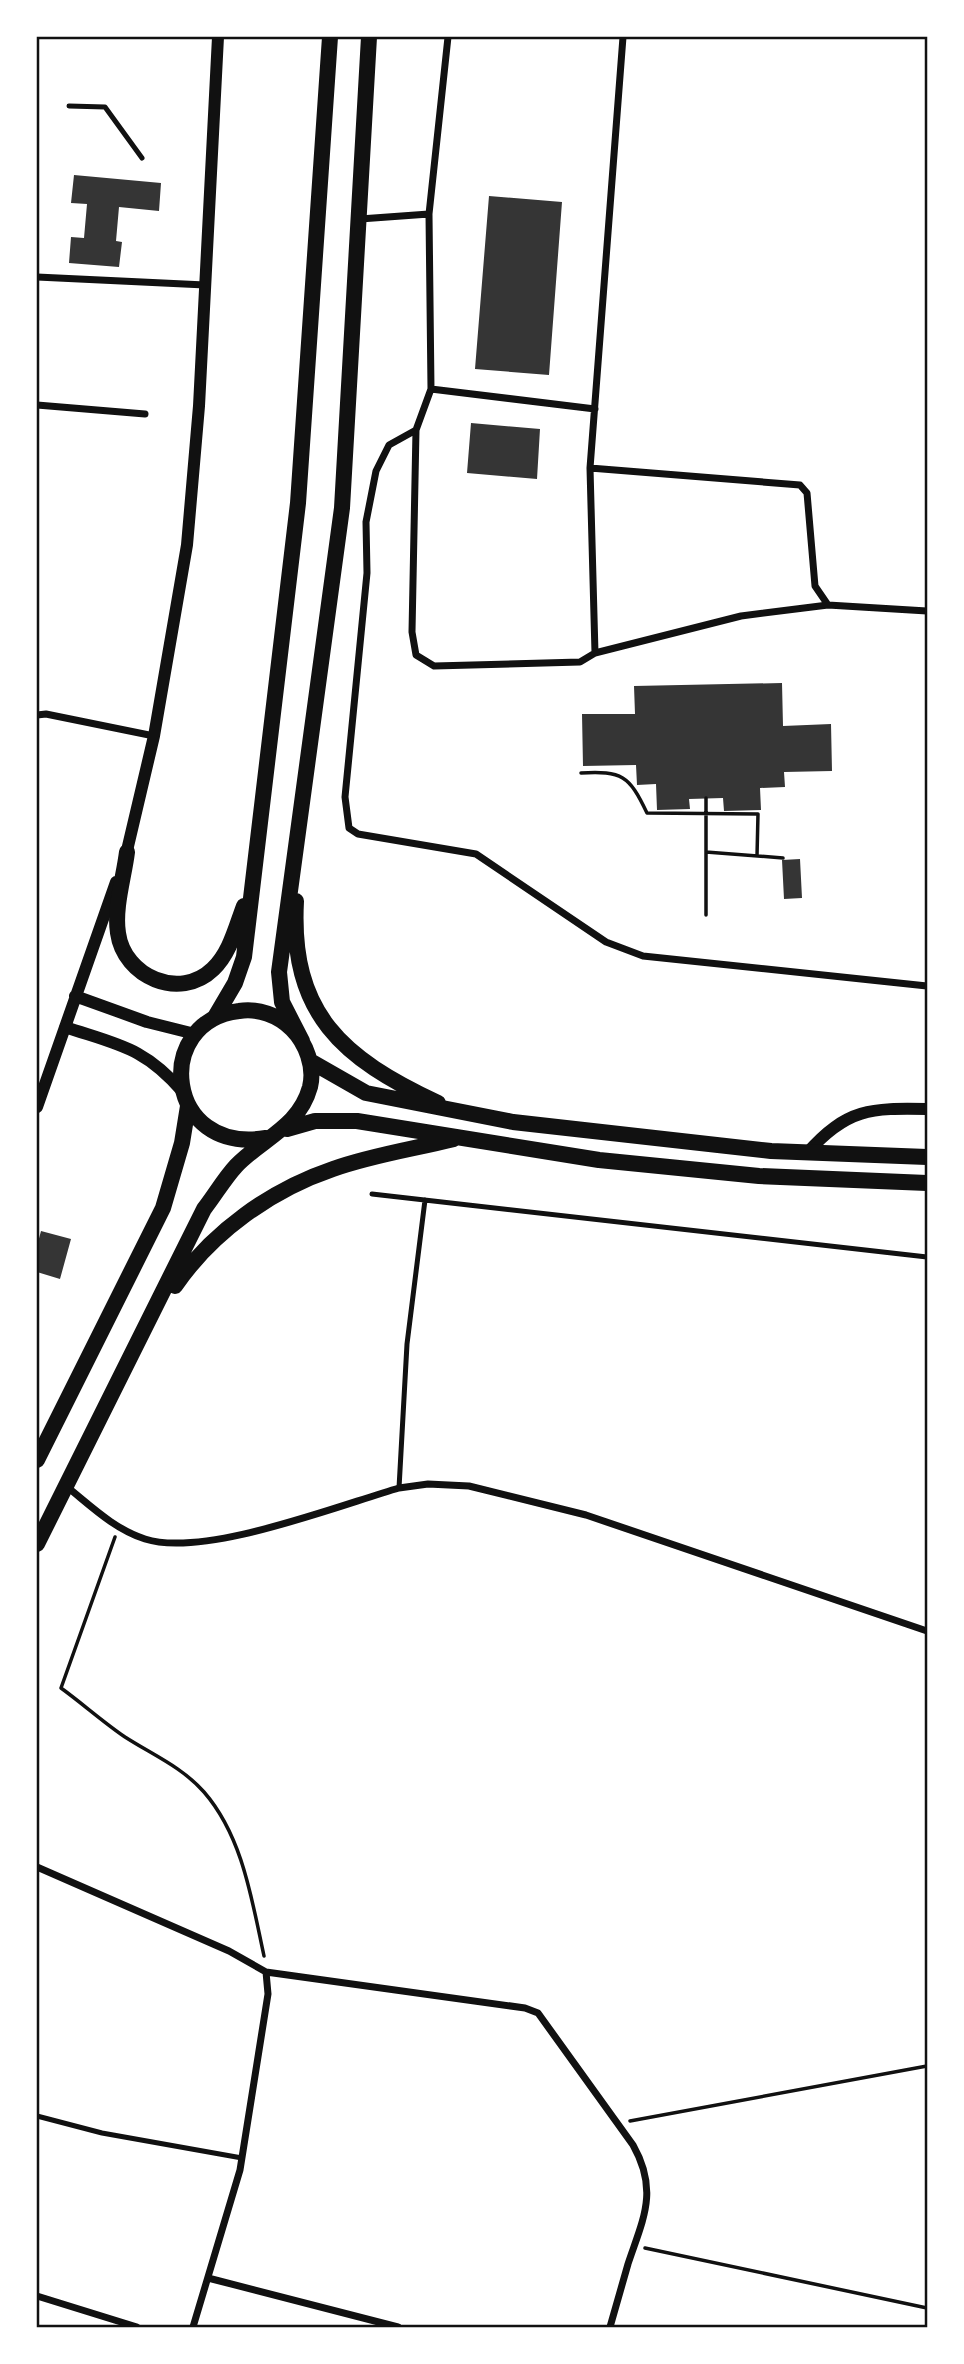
<svg xmlns="http://www.w3.org/2000/svg" width="964" height="2364" font-family="Ubuntu,sans-serif">
  <style>
    .building { fill: #353535 }
    .lines { fill: none; stroke-linecap: round; stroke-linejoin: round }
    .path { stroke: #111; stroke-width: 3.5 }
    .service { stroke: #111; stroke-width: 5 }
    .minor { stroke: #111; stroke-width: 7 }
    .tertiary { stroke: #111; stroke-width: 12 }
    .trunk { stroke: #111; stroke-width: 16 }
    .neatline { fill: none; stroke: #111; stroke-width: 2.5 }
  </style>
  <rect width="100%" height="100%" fill="#fff"/>
  <path class="building" d="M 74,175 L 161,183 L 159,211 L 119,207 L 116,241 L 122,242 L 119,267 L 69,263 L 71,237 L 84,238 L 87,204 L 71,203 Z
    M 489,196 L 562,202 L 549,375 L 475,369 Z
    M 471,423 L 540,429 L 537,479 L 467,473 Z
    M 782,683 L 783,726 L 831,724 L 832,771 L 784,772 L 785,787 L 760,788 L 761,810 L 724,811 L 723,798 L 689,799 L 690,809 L 657,810 L 656,784 L 637,785 L 636,765 L 583,766 L 582,714 L 635,714 L 634,686 Z
    M 800,859 L 802,898 L 784,899 L 782,860 Z
    M 41,1231 L 71,1239 L 60,1279 L 37,1272 L 37,1246 Z"/>
  <g class="lines">
    <path class="path" d="M 581,773 C 622,771 629,775 647,813 L 758,814 L 757,856
      M 706,852 L 783,858
      M 706,915 L 706,798
      M 115,1537 L 61,1688 C 83,1704 103,1722 125,1737 C 153,1755 182,1767 204,1792 C 243,1837 252,1901 264,1956
      M 630,2121 L 927,2066
      M 645,2248 L 927,2308"/>
    <path class="service" d="M 69,106 L 105,107 L 142,158
      M 372,1194 L 927,1257
      M 399,1488 L 407,1344 L 425,1200
      M 37,2116 L 102,2133 L 242,2158"/>
    <path class="minor" d="M 448,37 L 429,214 L 431,389 L 416,430 L 389,445 L 376,471 L 366,522 L 367,573 L 345,797 L 349,828 L 358,834 L 476,854 L 606,942 L 643,956 L 927,986
      M 360,219 L 429,214
      M 37,277 L 205,285
      M 431,389 L 595,409
      M 37,405 L 145,414
      M 416,430 L 412,632 L 416,655 L 434,666 L 580,662 L 595,653 L 741,616 L 828,605 L 927,611
      M 590,468 L 800,485 L 807,493 L 815,586 L 828,605
      M 595,653 L 590,468 L 623,37
      M 37,715 L 46,714 L 154,736
      M 66,1486 C 91,1506 114,1529 145,1539 C 204,1558 337,1506 399,1488 L 428,1484 L 469,1486 L 586,1515 L 927,1631
      M 37,1867 L 229,1951 L 266,1972 L 525,2008 L 538,2013 L 633,2145 C 659,2191 643,2219 628,2264 C 622,2285 616,2306 610,2327
      M 208,2278 L 398,2327
      M 37,2296 L 137,2327
      M 193,2327 L 240,2170 L 268,1994 L 266,1972"/>
    <path class="tertiary" d="M 125,859 L 154,736 L 187,545 L 199,406 L 218,37
      M 75,996 L 147,1022 L 195,1034
      M 65,1027 C 119,1045 144,1047 183,1092
      M 37,1107 L 116,882
      M 807,1153 C 847,1108 871,1108 927,1109"/>
    <path class="trunk" d="M 127,852 C 124,877 114,908 118,933 C 124,977 180,1001 213,969 C 230,953 236,927 244,906
      M 296,901 C 290,1014 342,1058 438,1103
      M 215,1017 L 235,983 L 244,957 L 298,503 L 330,37
      M 302,1041 L 282,1002 L 279,972 L 342,508 L 369,37
      M 310,1061 L 366,1093 L 513,1122 L 771,1151 L 927,1157
      M 287,1129 L 315,1121 L 357,1121 L 599,1160 L 759,1176 L 927,1183
      M 175,1286 C 212,1232 271,1190 333,1169 C 372,1155 414,1149 454,1139
      M 37,1460 L 163,1208 L 182,1143 L 188,1106
      M 37,1544 L 204,1209 C 215,1195 224,1179 236,1166 C 263,1138 299,1127 310,1087 C 315,1067 306,1043 292,1029 C 278,1015 258,1008 239,1011 C 152,1021 165,1155 266,1138"/>
  </g>
  <rect width="964" height="2364" fill="none" stroke="#ffffff" stroke-width="77"/>
  <rect x="38" y="38" width="888" height="2288" class="neatline"/>
</svg>
